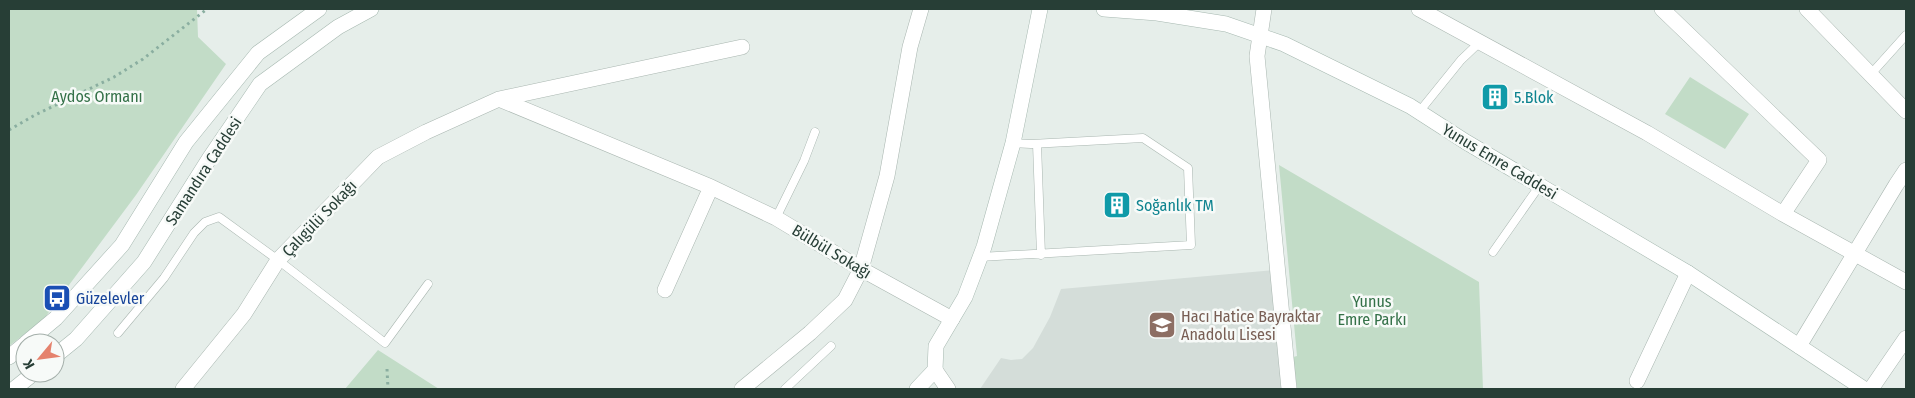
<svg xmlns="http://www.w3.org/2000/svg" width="1915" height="398" font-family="'Fira Sans Condensed',sans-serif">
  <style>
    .built { fill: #d4ddd9 }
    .green { fill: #c2dcc7 }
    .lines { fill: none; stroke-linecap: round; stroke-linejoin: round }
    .lane-casing { stroke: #a9b6b0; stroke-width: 9 }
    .street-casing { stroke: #a9b6b0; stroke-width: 16 }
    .secondary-casing { stroke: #a6b8b0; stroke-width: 16 }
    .path { stroke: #8aaea0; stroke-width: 3; stroke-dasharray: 2.5 4; stroke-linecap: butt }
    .lane { stroke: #fff; stroke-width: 8 }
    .street { stroke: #fff; stroke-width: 15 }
    .secondary { stroke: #fff; stroke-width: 15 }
    .labels { text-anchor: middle; stroke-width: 5; stroke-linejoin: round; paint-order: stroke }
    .park-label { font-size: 16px; fill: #347148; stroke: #f7faf8 }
    .culture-label { font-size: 16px; fill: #0d838f; stroke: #f7faf8; text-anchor: start }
    .street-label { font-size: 16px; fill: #273e36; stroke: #f7faf8 }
    .transit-label { font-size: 16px; fill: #164399; stroke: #f7faf8; text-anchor: start }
    .education-label { font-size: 16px; fill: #785e54; stroke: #f7faf8; text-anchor: start }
  </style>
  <rect width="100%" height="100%" fill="#e6eeea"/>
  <path class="built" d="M 1275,270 L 1284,389 L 980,389 L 1001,358 L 1011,360 L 1022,359 L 1033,348 L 1050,317 L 1061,289 Z"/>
  <path class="green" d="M 9,9 L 197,9 L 198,37 L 226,64 L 136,195 L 43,320 L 9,346 Z
    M 1690,77 L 1749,114 L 1725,149 L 1665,114 Z
    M 1279,165 L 1479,282 L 1483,389 L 1297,389 L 1293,357 L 1297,356 Z
    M 378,350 L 439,389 L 345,389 Z"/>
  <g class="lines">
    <g class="lane-casing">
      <path id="lane" d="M 1871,74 L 1906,35
        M 1419,112 L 1461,60 L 1481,41
        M 1037,144 L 1041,255
        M 776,218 L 804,161 L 815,132
        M 1493,252 L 1540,185
        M 980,257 L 1191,245 L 1188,168 L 1143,138 L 1031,144 L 1013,143
        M 118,333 L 164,278 L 194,233 L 205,222 L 219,217 L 278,260 L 385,343 L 428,284
        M 785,389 L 831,346"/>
    </g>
    <g class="street-casing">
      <path id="street" d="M 1264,9 L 1257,56 L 1289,389
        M 1419,9 L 1647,133 L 1783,214 L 1906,282
        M 1662,9 L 1819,160 L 1783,214
        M 1807,9 L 1906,111
        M 499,99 L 711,187 L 776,218 L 861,269 L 952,319
        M 665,290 L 711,187
        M 1799,346 L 1896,185 L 1906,170
        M 935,370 L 948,389
        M 1637,381 L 1688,273
        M 183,389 L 244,314 L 278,260 L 378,157 L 426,132 L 499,99 L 742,47
        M 742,389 L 810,333 L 845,300 L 861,269 L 887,176 L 910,47 L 921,9
        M 1871,389 L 1906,338"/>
    </g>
    <g class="secondary-casing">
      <path id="secondary" d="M 1104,9 L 1157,13 L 1226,24 L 1284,44 L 1410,106 L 1466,142 L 1688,273 L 1864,389
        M 26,343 L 56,318 L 122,245 L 186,142 L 258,53 L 319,9
        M 55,356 L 76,339 L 144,262 L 209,159 L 260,84 L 338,27 L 371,9
        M 9,357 L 25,344
        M 14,389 L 34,373
        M 917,389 L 935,370 L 936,346 L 965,297 L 984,247 L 1013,143 L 1040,9"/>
    </g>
    <path class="path" d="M 9,130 L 35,115 L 114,77 L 143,59 L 207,9
      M 387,369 L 388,389"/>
    <use href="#lane" class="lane"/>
    <use href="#street" class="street"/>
    <use href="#secondary" class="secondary"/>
  </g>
  <defs>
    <g id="building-square" transform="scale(1.4375)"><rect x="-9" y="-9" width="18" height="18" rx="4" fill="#0f9aa8" stroke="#f7faf8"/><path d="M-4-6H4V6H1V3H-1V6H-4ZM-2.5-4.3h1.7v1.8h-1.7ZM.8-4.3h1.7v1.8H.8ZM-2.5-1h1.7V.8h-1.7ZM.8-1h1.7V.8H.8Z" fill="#fff"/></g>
    <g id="bus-square" transform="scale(1.4375)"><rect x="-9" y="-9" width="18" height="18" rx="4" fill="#1a4fb4" stroke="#f7faf8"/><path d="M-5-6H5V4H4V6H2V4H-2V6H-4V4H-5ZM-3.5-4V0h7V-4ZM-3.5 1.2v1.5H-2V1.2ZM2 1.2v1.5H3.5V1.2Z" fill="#fff"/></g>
    <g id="school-square" transform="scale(1.4375)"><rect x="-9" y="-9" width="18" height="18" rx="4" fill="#8d6e63" stroke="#f7faf8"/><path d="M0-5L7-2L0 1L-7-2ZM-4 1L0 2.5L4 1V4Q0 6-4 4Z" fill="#fff"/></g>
  </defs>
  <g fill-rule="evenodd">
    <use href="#building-square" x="1495" y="97"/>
    <use href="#building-square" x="1117" y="205"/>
    <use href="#bus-square" x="57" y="298"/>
    <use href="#school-square" x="1162" y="325"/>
  </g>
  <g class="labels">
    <g class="park-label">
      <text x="97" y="102">Aydos Ormanı</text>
      <text x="1372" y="307">Yunus<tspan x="1372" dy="18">Emre Parkı</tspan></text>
    </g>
    <g class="culture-label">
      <text x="1514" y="103">5.Blok</text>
      <text x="1136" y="211">Soğanlık TM</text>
    </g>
    <g class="street-label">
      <text transform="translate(1500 161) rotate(31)" y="6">Yunus Emre Caddesi</text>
      <text transform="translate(203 171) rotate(-57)" y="6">Samandıra Caddesi</text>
      <text transform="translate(319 218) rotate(-46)" y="6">Çalıgülü Sokağı</text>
      <text transform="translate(832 251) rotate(31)" y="6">Bülbül Sokağı</text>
    </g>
    <g class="transit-label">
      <text x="76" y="304">Güzelevler</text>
    </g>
    <g class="education-label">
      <text x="1181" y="322">Hacı Hatice Bayraktar<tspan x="1181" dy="18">Anadolu Lisesi</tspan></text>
    </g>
  </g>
  <rect width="1915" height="398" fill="none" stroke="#273e36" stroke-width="20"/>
  <g transform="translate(40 358) rotate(241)"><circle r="24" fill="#f7faf8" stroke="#a4afaa"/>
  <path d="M0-4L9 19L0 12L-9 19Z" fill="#e5826d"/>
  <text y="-8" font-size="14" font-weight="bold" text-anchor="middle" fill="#273e36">K</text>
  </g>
</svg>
